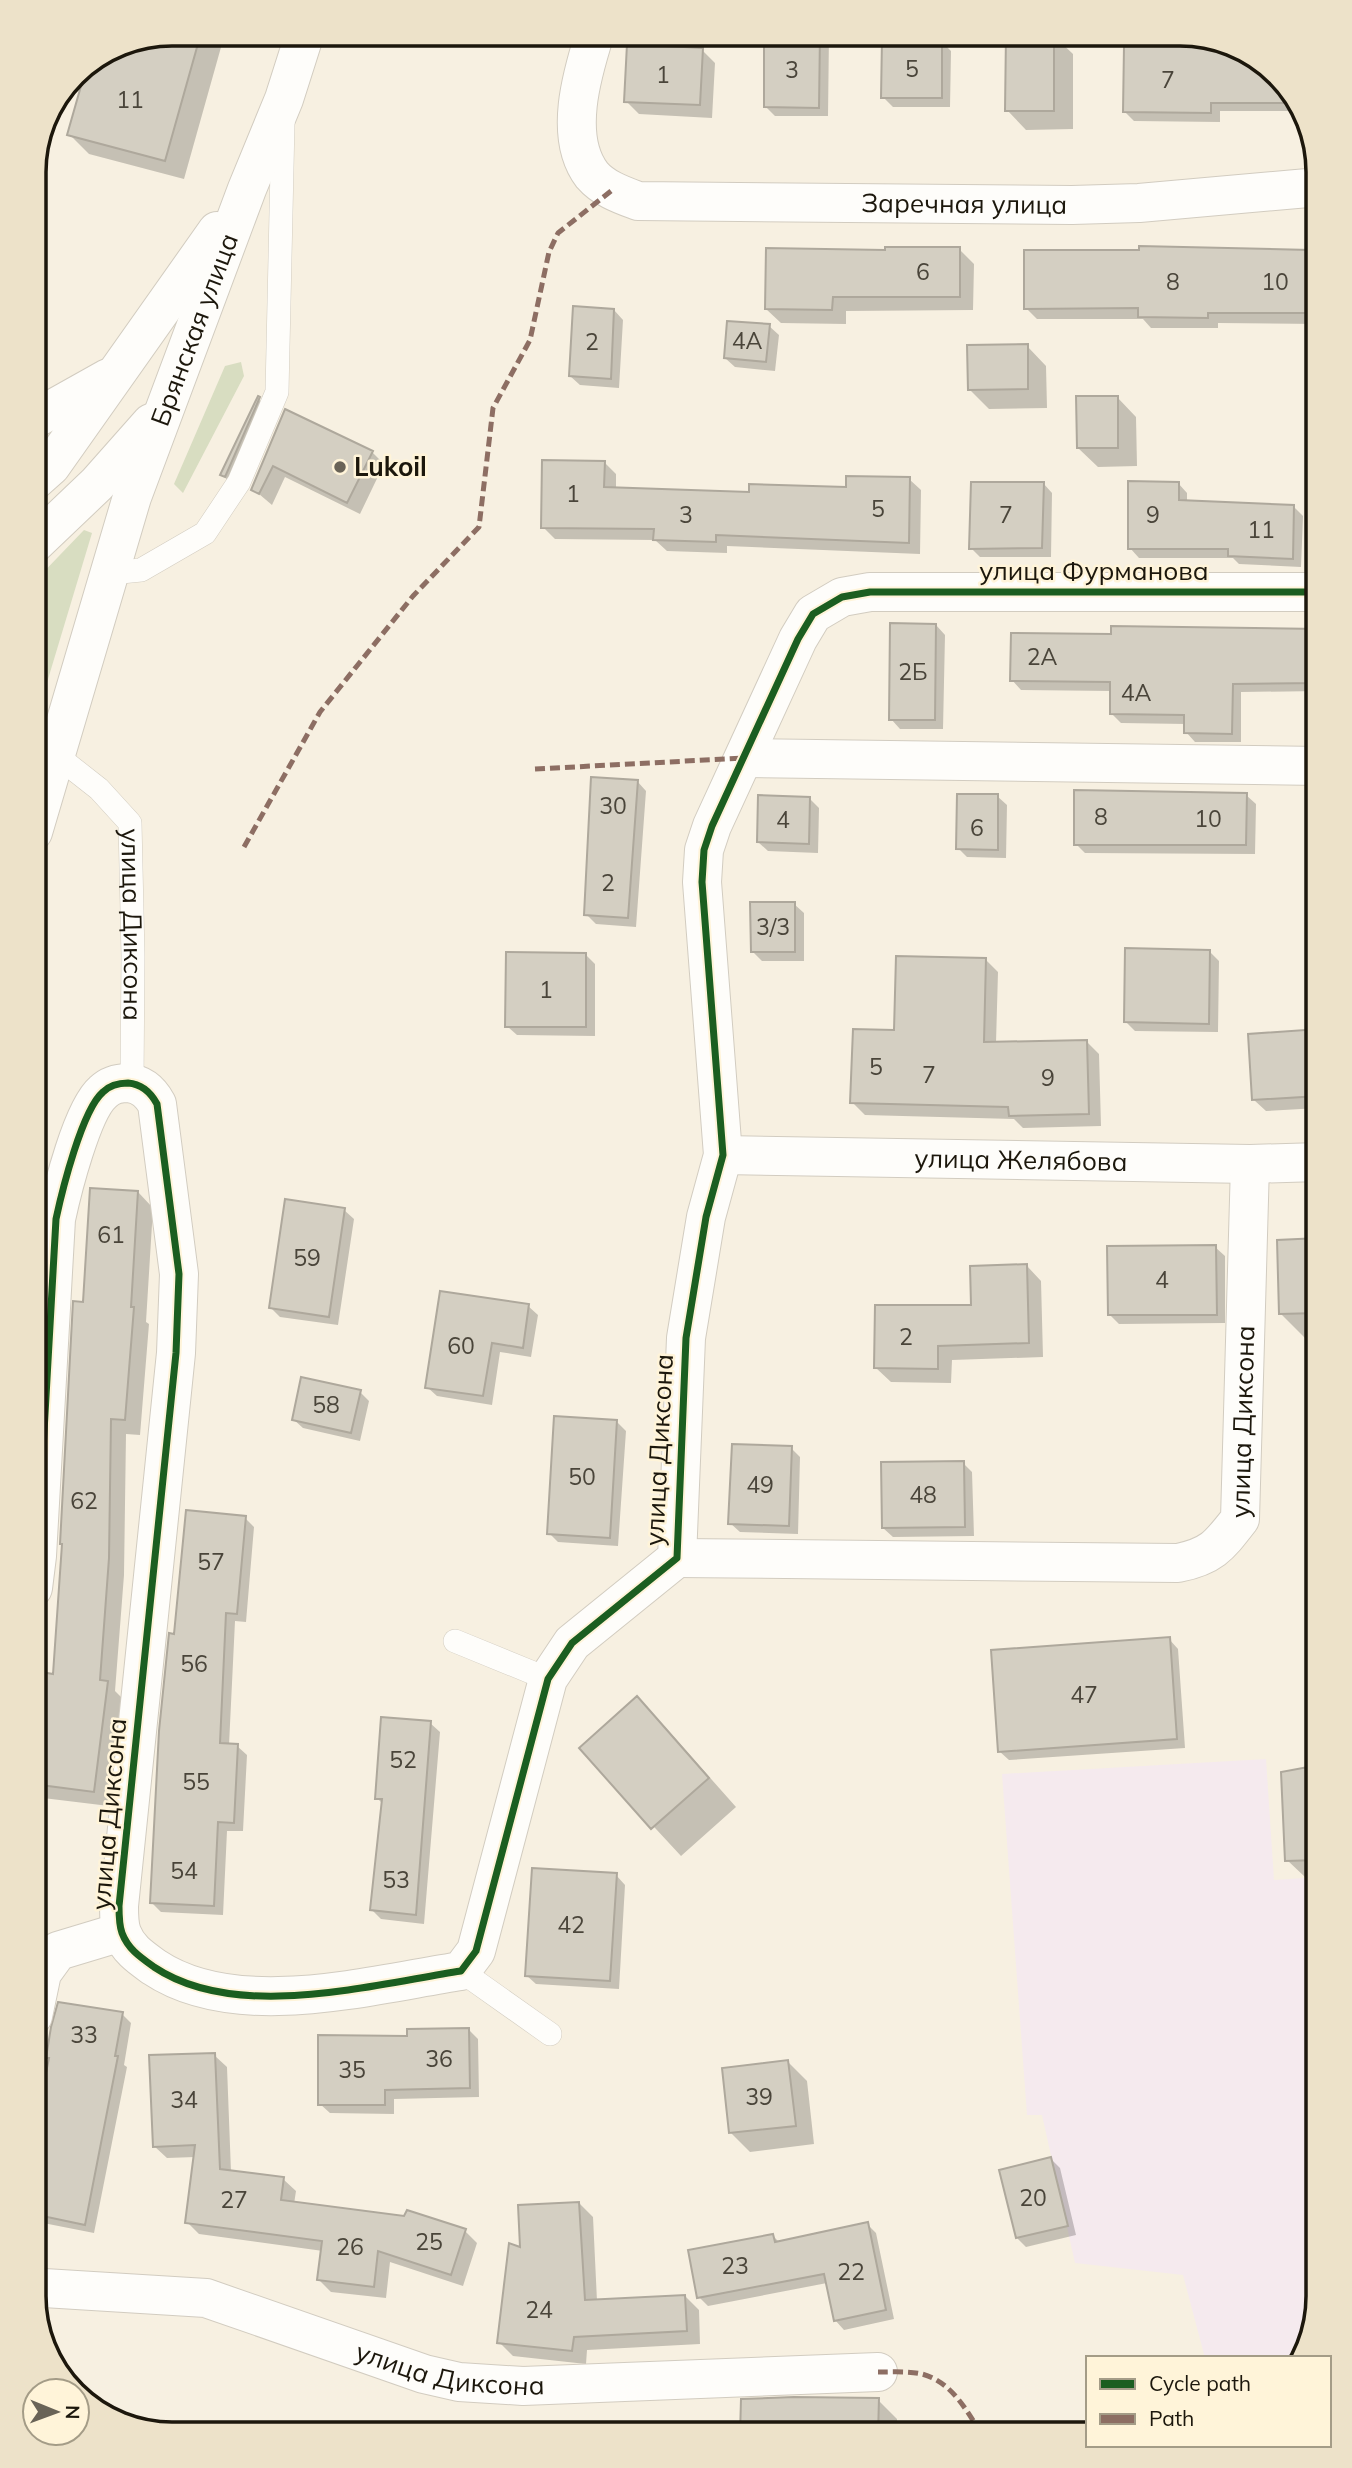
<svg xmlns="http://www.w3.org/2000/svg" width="1352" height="2468" font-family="Mulish,sans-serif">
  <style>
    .industrial { fill: #f5eaee }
    .green { fill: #d8ddc1 }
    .shadow { fill: #0003 }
    .building { fill: #d4cfc2; stroke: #aea89c; stroke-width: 2 }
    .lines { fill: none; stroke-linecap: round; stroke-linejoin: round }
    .service-casing { stroke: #d2ccc0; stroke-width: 24 }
    .minor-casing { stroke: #d2ccc0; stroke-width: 40 }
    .primary-casing { stroke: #d2ccc0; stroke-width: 40 }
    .service { stroke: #fefdfa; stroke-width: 23 }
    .minor { stroke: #fefdfa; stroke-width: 38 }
    .primary { stroke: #fefdfa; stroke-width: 38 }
    .quiet { stroke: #8d6e63; stroke-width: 5; stroke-dasharray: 10 5; stroke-linecap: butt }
    .cycleway-casing { stroke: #fff4d9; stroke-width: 11 }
    .cycleway { stroke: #1b5e20; stroke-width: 7 }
    .poi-dot { fill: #696357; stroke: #fff4d9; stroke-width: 2.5 }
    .labels { text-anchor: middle; stroke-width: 5; stroke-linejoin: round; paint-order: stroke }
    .number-label { font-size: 23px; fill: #4a453a }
    .street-label { font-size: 26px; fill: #1c170c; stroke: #fff4d9 }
    .poi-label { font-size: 26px; font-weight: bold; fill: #1c170c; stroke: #fff4d9; text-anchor: start }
    .rim { fill: none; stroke: #1c170c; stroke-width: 3.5 }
  </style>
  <rect width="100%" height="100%" fill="#f7f0e1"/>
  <path class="industrial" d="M 1266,1759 L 1274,1880 L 1319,1877 L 1319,2297 L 1300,2358 L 1205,2358 L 1183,2275 L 1075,2263 L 1042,2115 L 1027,2115 L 1002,1774 Z"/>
  <path class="green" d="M 241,362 L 244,376 L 183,493 L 174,484 L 225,366 Z
    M 84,530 L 92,533 L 33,729 L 33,583 Z"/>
  <path class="shadow" d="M 172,33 L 225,33 L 184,179 L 89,154 L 69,134 L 89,64 L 119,44 Z
    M 648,33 L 700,33 L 699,50 L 702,50 L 715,63 L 712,118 L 639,114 L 626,101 L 648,47 Z
    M 766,33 L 829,34 L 828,116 L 775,116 L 765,106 Z
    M 1053,35 L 1073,54 L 1073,129 L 1026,130 L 1007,110 Z
    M 941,41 L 951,51 L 950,107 L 893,107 L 883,97 Z
    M 1231,49 L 1264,62 L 1303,111 L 1220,111 L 1220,122 L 1134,121 L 1125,112 Z
    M 959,249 L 974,264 L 973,310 L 846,311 L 846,324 L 781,323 L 766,309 L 887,251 Z
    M 1141,252 L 1319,252 L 1319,324 L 1218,323 L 1218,328 L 1151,328 L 1143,319 L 1037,319 L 1026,308 Z
    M 614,310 L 623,320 L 619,388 L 580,385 L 570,376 Z
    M 769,326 L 779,335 L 775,371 L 735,367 L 725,358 Z
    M 1027,346 L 1046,366 L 1047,408 L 989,409 L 969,389 Z
    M 1117,397 L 1136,417 L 1137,466 L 1098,467 L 1078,448 Z
    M 258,399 L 268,408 L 231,484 L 222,474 Z
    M 286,412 L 372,452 L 384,464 L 360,514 L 285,477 L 272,505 L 253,489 Z
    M 604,462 L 616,474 L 616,489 L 751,493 L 848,489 L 909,479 L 921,490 L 920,554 L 727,546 L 727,553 L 667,551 L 655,540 L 555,539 L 543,527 Z
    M 1043,483 L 1052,493 L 1051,557 L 980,557 L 971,548 Z
    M 1178,483 L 1187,493 L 1187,502 L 1294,507 L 1303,516 L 1301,567 L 1239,564 L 1233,558 L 1139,558 L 1130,548 Z
    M 936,625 L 945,635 L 943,729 L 900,729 L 891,719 Z
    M 1319,631 L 1319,691 L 1241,692 L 1241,742 L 1195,742 L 1186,732 L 1186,724 L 1121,723 L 1112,714 L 1112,691 L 1021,690 L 1012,680 L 1113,635 Z
    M 637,781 L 646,791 L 636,927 L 596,924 L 586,914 Z
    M 1246,795 L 1256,804 L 1255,854 L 1085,853 L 1076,844 Z
    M 997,796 L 1007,805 L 1006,858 L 967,857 L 958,848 Z
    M 810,799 L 819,808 L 818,853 L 768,851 L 758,842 Z
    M 794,904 L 804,913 L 804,961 L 762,961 L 752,951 Z
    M 1317,944 L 1319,944 L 1319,977 Z
    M 1209,951 L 1219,961 L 1218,1032 L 1135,1031 L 1125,1021 Z
    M 586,955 L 595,964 L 595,1036 L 517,1035 L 507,1026 Z
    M 985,959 L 998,972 L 996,1043 L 1086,1041 L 1099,1054 L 1101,1126 L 1023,1128 L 1014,1119 L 865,1115 L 852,1102 Z
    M 1319,1031 L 1319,1108 L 1266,1111 L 1254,1100 Z
    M 138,1192 L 153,1208 L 146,1322 L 149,1324 L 140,1435 L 126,1434 L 124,1575 L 115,1691 L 123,1699 L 109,1806 L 43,1798 L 33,1788 L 33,1742 L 55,1676 L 64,1546 L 61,1543 L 85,1303 Z
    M 344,1210 L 354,1219 L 338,1325 L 280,1317 L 271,1308 Z
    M 1319,1240 L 1319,1350 L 1317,1350 L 1281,1314 Z
    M 1215,1247 L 1225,1256 L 1225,1323 L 1119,1324 L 1110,1315 Z
    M 1027,1266 L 1041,1281 L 1043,1357 L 952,1360 L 951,1383 L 891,1382 L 876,1368 L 972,1307 Z
    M 528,1306 L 538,1315 L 531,1357 L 500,1352 L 492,1405 L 437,1396 L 427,1387 Z
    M 360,1392 L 369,1401 L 360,1441 L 303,1428 L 293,1419 Z
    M 616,1421 L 626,1431 L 618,1546 L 558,1542 L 549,1533 Z
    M 791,1448 L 800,1457 L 798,1534 L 740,1532 L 730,1523 Z
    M 963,1463 L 972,1472 L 974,1536 L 893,1537 L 883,1528 Z
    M 245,1518 L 254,1527 L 246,1622 L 235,1621 L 229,1745 L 237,1746 L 247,1755 L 243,1831 L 227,1831 L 223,1915 L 161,1912 L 152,1903 Z
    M 1319,1570 L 1319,1877 L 1305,1877 L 1287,1860 L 1315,1767 L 1311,1571 Z
    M 1169,1639 L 1178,1649 L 1185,1748 L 1009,1760 L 999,1751 Z
    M 637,1699 L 665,1727 L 736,1807 L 681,1856 L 581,1748 Z
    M 430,1723 L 440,1732 L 424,1924 L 381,1919 L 372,1910 L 383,1804 L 377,1798 Z
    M 616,1875 L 625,1885 L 619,1989 L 536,1984 L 526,1975 Z
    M 122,2014 L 131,2023 L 124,2065 L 127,2067 L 94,2233 L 33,2221 L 33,2146 L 51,2060 L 48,2057 Z
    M 469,2030 L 478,2039 L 479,2097 L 394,2099 L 394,2114 L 330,2113 L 320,2104 L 409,2037 Z
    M 214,2055 L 227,2067 L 231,2172 L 283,2179 L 296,2191 L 294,2204 L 465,2231 L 477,2243 L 463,2286 L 390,2262 L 386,2298 L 331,2292 L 319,2280 L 323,2251 L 199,2234 L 187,2222 L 195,2157 L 167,2158 L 154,2146 Z
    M 788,2062 L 807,2081 L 814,2144 L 750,2152 L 731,2133 Z
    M 1051,2159 L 1060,2168 L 1076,2235 L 1026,2247 L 1017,2238 Z
    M 579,2203 L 593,2217 L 597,2301 L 685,2296 L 699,2310 L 700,2344 L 587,2350 L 586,2364 L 513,2356 L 499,2342 Z
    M 867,2224 L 876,2233 L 894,2319 L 844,2330 L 835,2320 L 827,2283 L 708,2306 L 699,2297 L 772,2235 L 780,2243 Z
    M 878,2400 L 897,2419 L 897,2435 L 742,2435 Z"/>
  <path class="building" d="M 172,33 L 201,33 L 165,161 L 67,135 L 87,65 L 119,44 Z
    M 764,33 L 820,33 L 819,108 L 764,107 Z
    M 1006,34 L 1054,34 L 1054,111 L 1005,111 Z
    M 882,39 L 942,40 L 942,98 L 881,98 Z
    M 627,44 L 703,48 L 700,105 L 624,102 Z
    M 1124,46 L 1227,47 L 1264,62 L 1296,103 L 1211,103 L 1211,113 L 1123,112 Z
    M 1139,246 L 1310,250 L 1309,313 L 1208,313 L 1208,318 L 1138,317 L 1138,308 L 1024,309 L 1024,250 L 1139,250 Z
    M 885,247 L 960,247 L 960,297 L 833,297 L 832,310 L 765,309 L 766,248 L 885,250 Z
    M 573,306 L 614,309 L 611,379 L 569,376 Z
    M 727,321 L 770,324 L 766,362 L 724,358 Z
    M 1028,344 L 1028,389 L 968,390 L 967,345 Z
    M 258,396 L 260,397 L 225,477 L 220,475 Z
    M 1076,396 L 1118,396 L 1118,448 L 1077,448 Z
    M 285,409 L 373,451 L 347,503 L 273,466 L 259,494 L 251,490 Z
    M 542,460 L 605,461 L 604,487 L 749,492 L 749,484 L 846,487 L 846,476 L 910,477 L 909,543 L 716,535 L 716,542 L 653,540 L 654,529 L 541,528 Z
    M 1128,481 L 1179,482 L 1179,500 L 1294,505 L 1293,559 L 1228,556 L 1228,549 L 1128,549 Z
    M 971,482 L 1044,482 L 1042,548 L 969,549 Z
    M 890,623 L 936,624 L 935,720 L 889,720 Z
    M 1111,626 L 1319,629 L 1319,683 L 1233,684 L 1232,734 L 1184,733 L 1184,715 L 1110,714 L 1110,682 L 1010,681 L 1011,633 L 1111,634 Z
    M 591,777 L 638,780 L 628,918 L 584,915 Z
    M 1074,790 L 1247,793 L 1246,845 L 1074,845 Z
    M 957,794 L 998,794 L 998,850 L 956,849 Z
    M 758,795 L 810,797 L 809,844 L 757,842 Z
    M 750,902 L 795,902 L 795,952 L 751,952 Z
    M 1125,948 L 1210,950 L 1209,1024 L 1124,1022 Z
    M 506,952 L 586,953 L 586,1027 L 505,1027 Z
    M 896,956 L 986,958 L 984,1042 L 1087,1040 L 1089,1114 L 1009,1116 L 1008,1107 L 850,1103 L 853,1029 L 894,1030 Z
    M 1319,1029 L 1319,1096 L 1252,1100 L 1248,1034 Z
    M 90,1188 L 138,1191 L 131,1307 L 134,1307 L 125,1420 L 111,1419 L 109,1558 L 100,1680 L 108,1681 L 94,1792 L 33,1784 L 33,1729 L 41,1672 L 53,1674 L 62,1544 L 60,1544 L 73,1301 L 83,1302 Z
    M 285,1199 L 345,1208 L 329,1317 L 269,1308 Z
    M 1319,1238 L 1319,1313 L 1279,1314 L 1277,1240 Z
    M 1216,1245 L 1217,1315 L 1108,1315 L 1107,1246 Z
    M 1027,1264 L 1029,1343 L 938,1346 L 938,1369 L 874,1368 L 875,1305 L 971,1305 L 970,1266 Z
    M 440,1291 L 529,1304 L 523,1348 L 492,1343 L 483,1396 L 425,1388 Z
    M 301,1377 L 361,1390 L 351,1433 L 292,1420 Z
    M 554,1416 L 617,1420 L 610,1538 L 547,1534 Z
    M 732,1444 L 792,1446 L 789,1526 L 728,1524 Z
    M 964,1461 L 965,1527 L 882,1528 L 881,1462 Z
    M 186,1510 L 246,1516 L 237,1614 L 226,1613 L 220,1743 L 238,1744 L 234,1823 L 218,1822 L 214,1906 L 150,1903 L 159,1731 L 169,1633 L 174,1634 Z
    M 1170,1637 L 1177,1739 L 998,1752 L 991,1650 Z
    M 637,1696 L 709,1778 L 651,1829 L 579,1748 Z
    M 381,1717 L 431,1721 L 416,1915 L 370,1910 L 382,1799 L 375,1799 Z
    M 1319,1765 L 1319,1860 L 1285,1861 L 1281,1772 Z
    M 532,1868 L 617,1873 L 610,1981 L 525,1976 Z
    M 58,2002 L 123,2012 L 115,2056 L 118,2056 L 85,2225 L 33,2214 L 33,2137 L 49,2058 L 46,2058 L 51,2027 Z
    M 469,2028 L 470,2088 L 385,2090 L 385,2105 L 318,2105 L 318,2035 L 407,2036 L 407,2029 Z
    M 215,2053 L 220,2169 L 284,2177 L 281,2200 L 404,2216 L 407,2210 L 466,2229 L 451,2275 L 378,2251 L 374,2287 L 317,2280 L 322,2241 L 185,2223 L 195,2145 L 153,2147 L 149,2055 Z
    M 788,2060 L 796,2126 L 729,2133 L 722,2068 Z
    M 1051,2157 L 1068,2226 L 1016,2238 L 999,2170 Z
    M 579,2202 L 585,2300 L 685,2295 L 687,2331 L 574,2337 L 572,2351 L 497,2343 L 509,2243 L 520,2247 L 518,2205 Z
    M 868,2222 L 886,2310 L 834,2321 L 824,2274 L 697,2298 L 688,2250 L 773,2234 L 775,2242 Z
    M 794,2397 L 879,2398 L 878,2435 L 740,2435 L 741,2399 Z"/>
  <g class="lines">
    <g class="service-casing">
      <g id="service">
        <path d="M 111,573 L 141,570 L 205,533 L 239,482 L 277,392 L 283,123"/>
        <path id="s1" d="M 57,756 L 99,789 L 130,823 L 133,956 L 132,1083"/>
        <path d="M 455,1641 L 548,1679"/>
        <path d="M 461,1971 L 550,2034"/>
      </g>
    </g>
    <g class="minor-casing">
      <g id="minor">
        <path id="s2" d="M 595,33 C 582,74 563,137 592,175 C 604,189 622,195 638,201 L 1072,205 L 1139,203 L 1319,187"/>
        <path d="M 744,758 L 1319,766"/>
        <path id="s3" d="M 723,1155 L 1250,1164 L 1319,1162"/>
        <path id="s4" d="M 677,1558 L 1178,1563 C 1212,1556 1219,1546 1240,1519 L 1250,1164"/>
        <path d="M 33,1588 L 37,1556 L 56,1219 C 62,1191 82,1110 103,1092 C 110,1085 118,1083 128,1083 C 142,1084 151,1093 157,1104 L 179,1274 L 176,1353 L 119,1906 C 119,1915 119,1925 122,1933 C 128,1949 140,1957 154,1967 C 236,2022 370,1985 461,1971 L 476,1951 L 548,1679 L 572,1643 L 677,1558 L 686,1338 L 706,1217 L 723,1155 L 702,882 L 704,850 L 712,826 L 798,639 L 813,614 L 842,597 L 870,592 L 1319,592"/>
        <path d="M 33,2016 L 42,1973 L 58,1951 L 121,1932"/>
        <path id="s5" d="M 33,2284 L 44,2288 L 206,2298 L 424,2374 L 459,2382 L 523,2386 L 878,2372"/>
      </g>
    </g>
    <g class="primary-casing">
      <g id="primary">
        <path d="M 33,420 L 108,378"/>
        <path d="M 33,482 L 51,466 L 217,231"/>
        <path d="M 33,545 L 97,484 L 151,423"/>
        <path id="s6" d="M 33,832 L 132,497 L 247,189 L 284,99 L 305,33"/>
      </g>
    </g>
    <use href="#service" class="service"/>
    <use href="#minor" class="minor"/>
    <use href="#primary" class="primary"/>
    <path class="quiet" d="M 535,769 L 744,758
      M 244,847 L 320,712 L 413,596 L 479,527 L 493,408 L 530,340 L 549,252 L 558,233 L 611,191
      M 878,2372 C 892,2372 909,2371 922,2374 C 952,2382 967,2411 982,2435"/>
    <g class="cycleway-casing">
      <path id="cycleway" d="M 33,1588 L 37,1556 L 56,1219 C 62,1191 82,1110 103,1092 C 110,1085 118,1083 128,1083 C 142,1084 151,1093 157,1104 L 179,1274 L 176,1353 L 119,1906 C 119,1915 119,1925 122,1933 C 128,1949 140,1957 154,1967 C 236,2022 370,1985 461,1971 L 476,1951 L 548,1679 L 572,1643 L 677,1558 L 686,1338 L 706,1217 L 723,1155 L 702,882 L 704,850 L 712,826 L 798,639 L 813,614 L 842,597 L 870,592 L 1319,592"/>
    </g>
    <use href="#cycleway" class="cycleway"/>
  </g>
  <circle class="poi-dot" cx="340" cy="467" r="7"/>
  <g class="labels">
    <g class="number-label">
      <text x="912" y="77">5</text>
      <text x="792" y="78">3</text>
      <text x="663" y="83">1</text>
      <text x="1168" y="88">7</text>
      <text x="130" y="108">11</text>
      <text x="923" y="280">6</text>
      <text x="1173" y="290">8</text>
      <text x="1275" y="290">10</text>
      <text x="747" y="349">4А</text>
      <text x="592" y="350">2</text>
      <text x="573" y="502">1</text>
      <text x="878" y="517">5</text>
      <text x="686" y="523">3</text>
      <text x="1006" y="523">7</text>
      <text x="1153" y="523">9</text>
      <text x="1261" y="538">11</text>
      <text x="1042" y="665">2А</text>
      <text x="913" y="680">2Б</text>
      <text x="1136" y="701">4А</text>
      <text x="613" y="814">30</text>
      <text x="1101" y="825">8</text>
      <text x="1208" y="827">10</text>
      <text x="783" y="828">4</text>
      <text x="977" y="836">6</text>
      <text x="608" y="891">2</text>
      <text x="773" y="935">3/3</text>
      <text x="546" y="998">1</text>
      <text x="876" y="1075">5</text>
      <text x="929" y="1083">7</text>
      <text x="1048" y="1086">9</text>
      <text x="111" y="1243">61</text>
      <text x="307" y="1266">59</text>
      <text x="1162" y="1288">4</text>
      <text x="906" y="1345">2</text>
      <text x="461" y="1354">60</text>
      <text x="326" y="1413">58</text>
      <text x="582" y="1485">50</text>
      <text x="760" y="1493">49</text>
      <text x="923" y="1503">48</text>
      <text x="84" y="1509">62</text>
      <text x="211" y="1570">57</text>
      <text x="194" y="1672">56</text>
      <text x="1084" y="1703">47</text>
      <text x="403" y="1768">52</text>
      <text x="196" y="1790">55</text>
      <text x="184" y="1879">54</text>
      <text x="396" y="1888">53</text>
      <text x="571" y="1933">42</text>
      <text x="84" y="2043">33</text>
      <text x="439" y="2067">36</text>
      <text x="352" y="2078">35</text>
      <text x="759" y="2105">39</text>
      <text x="184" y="2108">34</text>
      <text x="1033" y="2206">20</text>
      <text x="234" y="2208">27</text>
      <text x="429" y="2250">25</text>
      <text x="350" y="2255">26</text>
      <text x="735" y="2274">23</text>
      <text x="851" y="2280">22</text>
      <text x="539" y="2318">24</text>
    </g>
    <g class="street-label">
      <text dy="9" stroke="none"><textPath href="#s2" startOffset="527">Заречная улица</textPath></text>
      <text dy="9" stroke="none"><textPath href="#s6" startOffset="528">Брянская улица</textPath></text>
      <text x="1094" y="580">улица Фурманова</text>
      <text dy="9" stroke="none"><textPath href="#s1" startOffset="201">улица Диксона</textPath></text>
      <text dy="9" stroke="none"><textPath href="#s3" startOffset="298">улица Желябова</textPath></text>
      <text dy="9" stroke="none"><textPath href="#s4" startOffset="677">улица Диксона</textPath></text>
      <text transform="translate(659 1450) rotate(-87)" y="9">улица Диксона</text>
      <text transform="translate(109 1814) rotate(-85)" y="9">улица Диксона</text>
      <text dy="9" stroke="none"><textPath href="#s5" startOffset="430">улица Диксона</textPath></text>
    </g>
    <g class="poi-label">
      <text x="354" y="476">Lukoil</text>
    </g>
  </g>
  <path d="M0 0H1352V2468H0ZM172 46H1180A126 126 0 0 1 1306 172V2296A126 126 0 0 1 1180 2422H172A126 126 0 0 1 46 2296V172A126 126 0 0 1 172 46Z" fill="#ede2c9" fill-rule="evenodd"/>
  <path class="rim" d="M172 46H1180A126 126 0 0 1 1306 172V2296A126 126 0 0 1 1180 2422H172A126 126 0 0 1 46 2296V172A126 126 0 0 1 172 46Z"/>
  <rect x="1086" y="2356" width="245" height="91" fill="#fff4d9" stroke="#a49c87" stroke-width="2"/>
  <rect x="1100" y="2379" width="35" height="10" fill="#1b5e20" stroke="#a49c87" stroke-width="2"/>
  <text x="1149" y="2391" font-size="21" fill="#1c170c">Cycle path</text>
  <rect x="1100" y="2414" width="35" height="10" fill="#8d6e63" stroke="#a49c87" stroke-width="2"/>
  <text x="1149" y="2426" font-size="21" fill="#1c170c">Path</text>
  <g transform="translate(56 2412) rotate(91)"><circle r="33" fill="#fff4d9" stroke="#a49c87" stroke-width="2"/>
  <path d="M0-5L12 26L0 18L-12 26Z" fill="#696357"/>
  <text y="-10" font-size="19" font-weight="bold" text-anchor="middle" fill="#1c170c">N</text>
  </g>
</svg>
